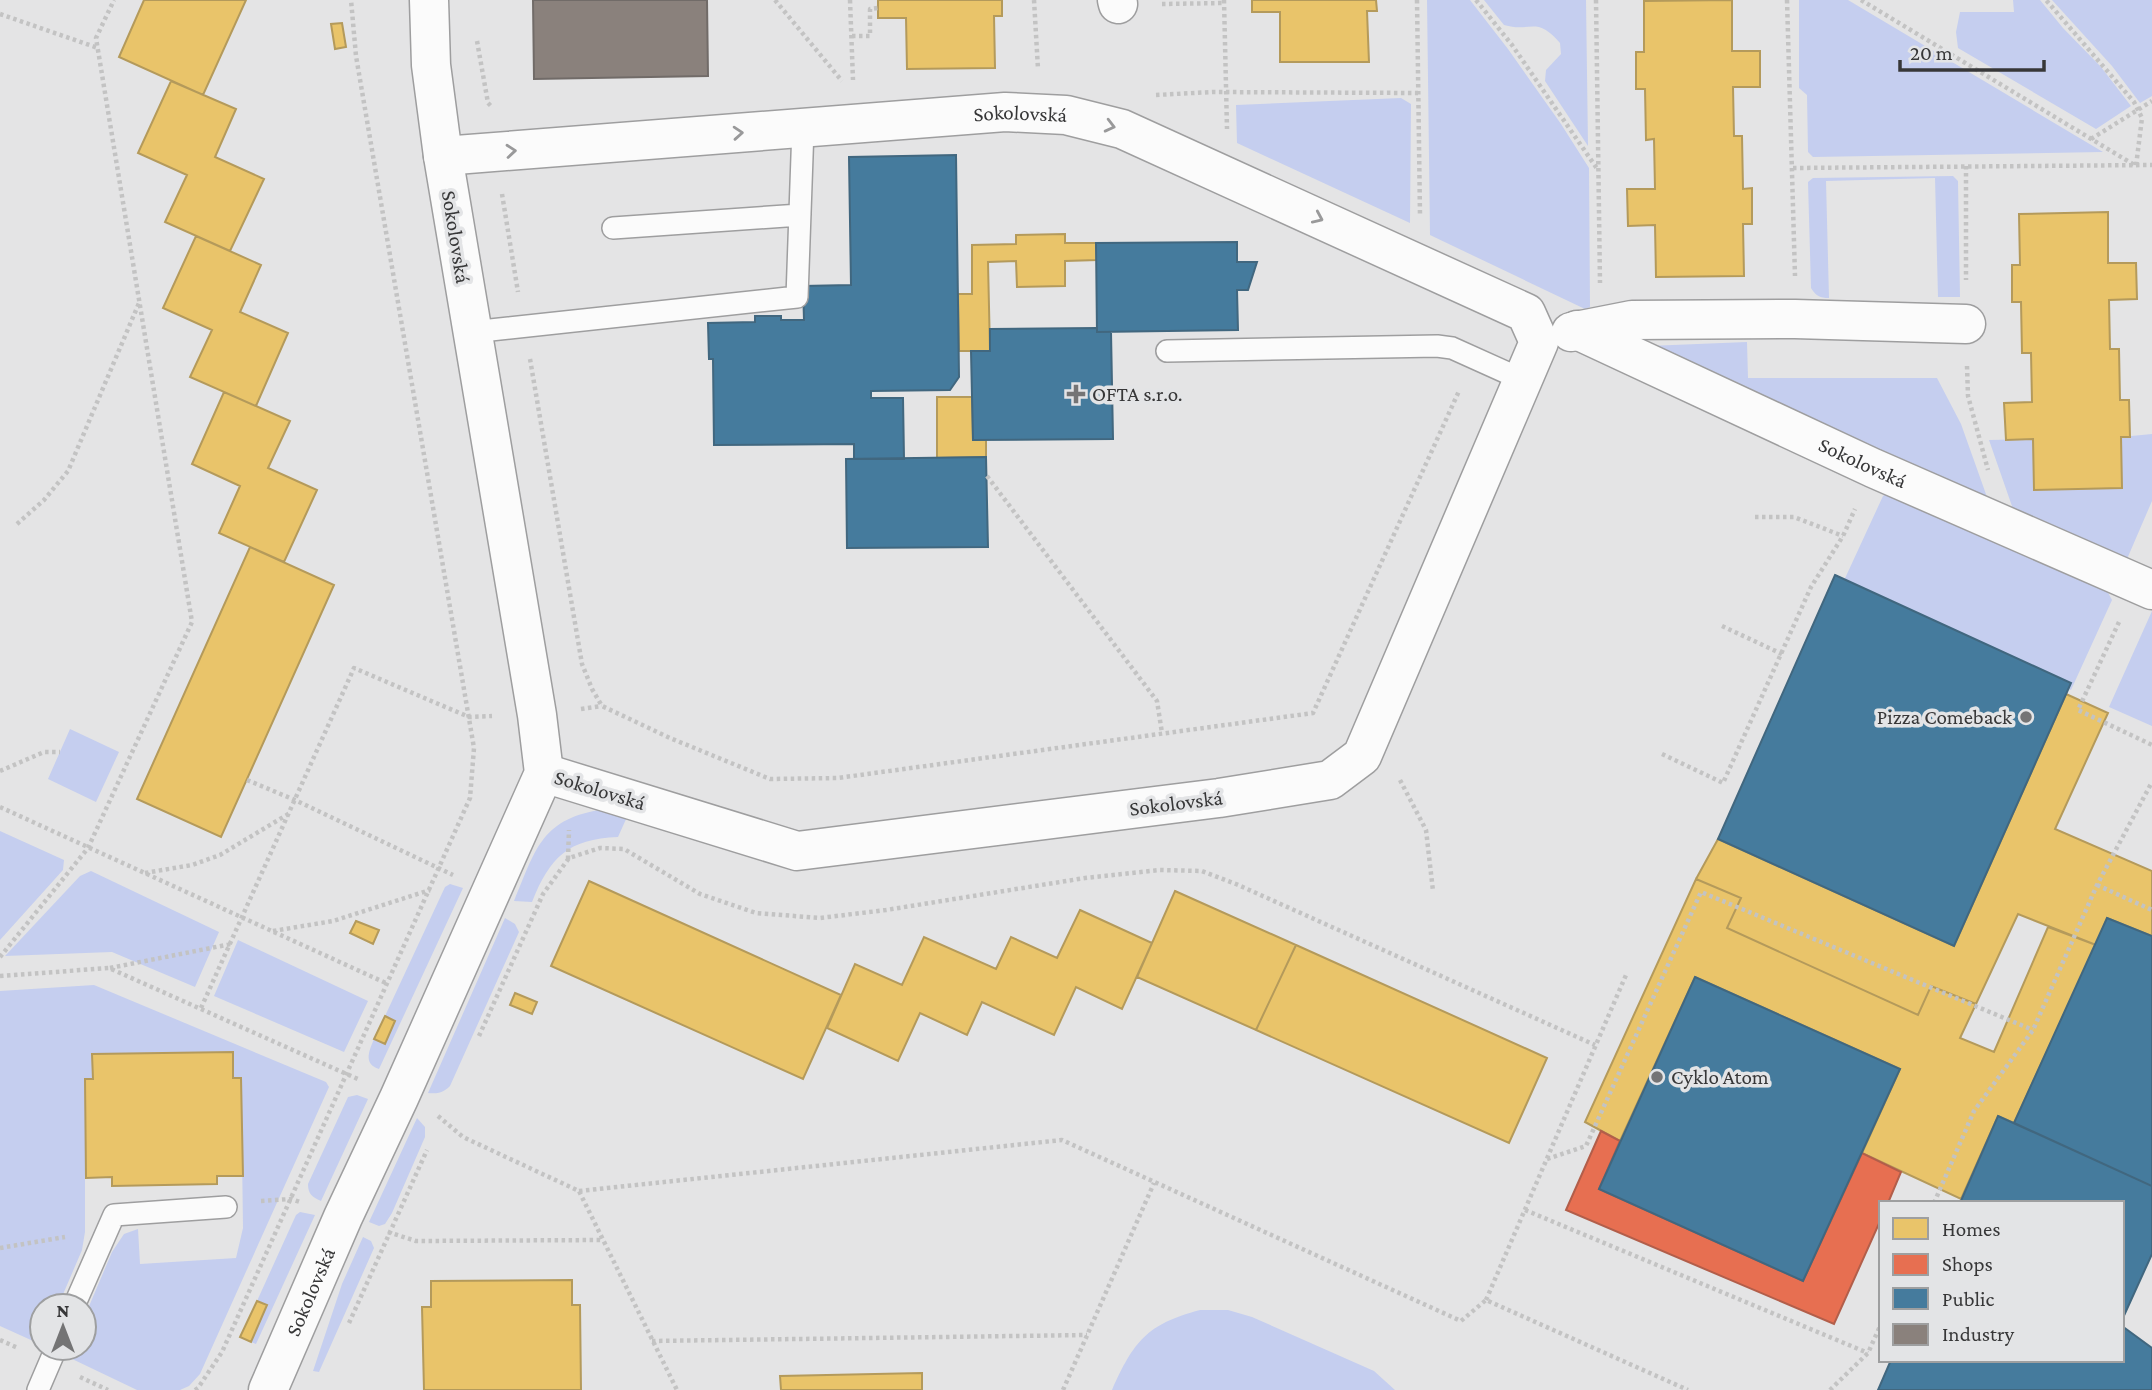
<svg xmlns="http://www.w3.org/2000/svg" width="2152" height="1390" font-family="'Crimson Pro',serif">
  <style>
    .green { fill: #c5ceef }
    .homes { fill: #e9c46a; stroke: #b49a5b; stroke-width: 2 }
    .shops { fill: #e76f51; stroke: #b25e4a; stroke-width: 2 }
    .public { fill: #457b9d; stroke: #41677f; stroke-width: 2 }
    .industry { fill: #8a817c; stroke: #716b68; stroke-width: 2 }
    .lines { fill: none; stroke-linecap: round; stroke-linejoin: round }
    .lane-casing { stroke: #9e9e9f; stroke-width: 24 }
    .street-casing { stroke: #9e9e9f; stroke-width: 41 }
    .path { stroke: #c3c3c3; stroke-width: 4.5; stroke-dasharray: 3.5 3.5; stroke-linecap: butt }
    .lane { stroke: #fbfbfb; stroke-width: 21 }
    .street { stroke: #fbfbfb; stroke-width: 38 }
    .oneway { stroke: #99999a }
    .poi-dot { fill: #747475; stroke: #e3e4e6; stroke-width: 2.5 }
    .labels { text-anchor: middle; stroke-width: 7; stroke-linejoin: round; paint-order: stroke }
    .street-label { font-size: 21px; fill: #373738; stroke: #e3e4e6 }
    .poi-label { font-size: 21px; fill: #373738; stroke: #e3e4e6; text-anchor: start }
  </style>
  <rect width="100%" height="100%" fill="#e4e4e5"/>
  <path class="green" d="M 1427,0 L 1470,0 L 1508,49 L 1561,124 L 1589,168 L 1590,307 L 1585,309 L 1430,235 Z
    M 1484,0 L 1586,0 L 1588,146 L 1545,81 L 1546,70 L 1561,54 L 1560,43 C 1536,15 1531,33 1504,25 Z
    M 1799,0 L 1848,0 L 2103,152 L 1813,157 L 1808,152 L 1807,95 L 1799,88 Z
    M 2013,0 L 2040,0 L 2063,28 L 2101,67 L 2131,106 L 2096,129 L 1958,48 L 1956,32 L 1960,12 L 2014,12 Z
    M 2052,0 L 2152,0 L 2152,96 L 2140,103 L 2112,66 Z
    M 1401,98 L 1411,104 L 1410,223 L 1237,143 L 1236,105 Z
    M 1953,176 L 1958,181 L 1960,297 L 1938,297 L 1935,178 L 1826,181 L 1829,298 C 1820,298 1816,296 1811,288 L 1808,182 L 1813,178 Z
    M 1747,342 L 1748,378 L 1937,378 L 1961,424 L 1987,497 L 1648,346 Z
    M 2152,434 L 2152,501 L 2127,559 L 2013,509 L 1989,440 L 2033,439 L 2035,490 L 2122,488 L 2121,437 Z
    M 1890,492 L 2105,587 L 2112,600 L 2071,690 L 1841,587 L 1883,496 Z
    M 2152,611 L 2152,726 L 2109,707 Z
    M 70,729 L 119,752 L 96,802 L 48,779 Z
    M 599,810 L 627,817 L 618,837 C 568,839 550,857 532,902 L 514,901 C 535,852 540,820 599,810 Z
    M 0,831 L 64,860 L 63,870 L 0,940 Z
    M 91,871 L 219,932 L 195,987 L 112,952 L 5,956 L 80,876 Z
    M 450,884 L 463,888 L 379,1069 C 363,1064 369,1051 374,1039 L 385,1043 L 395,1021 L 385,1016 L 445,887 Z
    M 505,918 L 515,924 L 519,932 L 450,1086 C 443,1093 437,1094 428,1093 Z
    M 238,940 L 368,1001 L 344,1052 L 214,996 Z
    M 94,985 L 326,1082 L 329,1087 L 200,1374 L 189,1386 L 180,1390 L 137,1390 L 68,1357 L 72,1348 L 84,1348 L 84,1318 L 112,1252 L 124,1234 L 138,1229 L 140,1264 L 236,1258 L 243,1228 L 241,1078 L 233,1078 L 233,1052 L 93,1054 L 93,1079 L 85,1080 L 85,1232 L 82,1250 L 58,1306 L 42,1306 L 42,1345 L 0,1326 L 0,991 Z
    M 357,1095 L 368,1099 L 321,1201 C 312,1197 308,1194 308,1184 L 348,1097 Z
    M 417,1118 L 425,1127 L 425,1137 L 392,1213 L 385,1224 L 379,1226 L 369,1222 Z
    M 300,1212 L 315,1215 L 256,1344 L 251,1342 L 267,1305 L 257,1301 L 296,1215 Z
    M 363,1237 L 371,1241 L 374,1248 L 319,1372 L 313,1371 L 342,1284 Z
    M 1200,1310 L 1228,1310 L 1252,1317 L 1374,1371 L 1395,1390 L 1112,1390 C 1134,1341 1147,1324 1200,1310 Z"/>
  <path class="homes" d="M 144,0 L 246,0 L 203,95 L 119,57 Z
    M 878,0 L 1002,0 L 1002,16 L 994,16 L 995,68 L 907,69 L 906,18 L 878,18 Z
    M 1252,0 L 1376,0 L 1377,11 L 1367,11 L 1369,62 L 1280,62 L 1280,12 L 1252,12 Z
    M 1732,0 L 1732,51 L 1760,51 L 1760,87 L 1733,87 L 1734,136 L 1742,136 L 1743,189 L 1752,188 L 1752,224 L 1743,224 L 1744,276 L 1656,277 L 1655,225 L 1628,226 L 1627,189 L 1655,189 L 1654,139 L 1646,140 L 1645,89 L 1636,89 L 1636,52 L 1644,52 L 1644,1 Z
    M 342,23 L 346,47 L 335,49 L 331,24 Z
    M 171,81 L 236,109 L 215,157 L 264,179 L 230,251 L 165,222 L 187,175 L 138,153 Z
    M 2108,212 L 2108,263 L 2136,263 L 2137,299 L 2109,300 L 2110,349 L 2119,349 L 2120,400 L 2129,400 L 2130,437 L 2121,437 L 2122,488 L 2034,490 L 2033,439 L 2006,440 L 2004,403 L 2032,402 L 2031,353 L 2022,353 L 2021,302 L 2012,302 L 2012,265 L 2020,265 L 2019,214 Z
    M 1065,234 L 1065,243 L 1096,243 L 1097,260 L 1065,261 L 1065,286 L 1017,287 L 1016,261 L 988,262 L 990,351 L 959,351 L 958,294 L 972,294 L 972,245 L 1016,244 L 1016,235 Z
    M 196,236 L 261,265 L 240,312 L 288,333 L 256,406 L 190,377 L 212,330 L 163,308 Z
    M 224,392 L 290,421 L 268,468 L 317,490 L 284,562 L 219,533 L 240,486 L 192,464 Z
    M 937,397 L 972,397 L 973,440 L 986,440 L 986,457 L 937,458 Z
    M 250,547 L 334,585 L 221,837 L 137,799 Z
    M 2066,694 L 2108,713 L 2055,829 L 2152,871 L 2152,936 L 2107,918 L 2096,945 L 2018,914 L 1976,1004 L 1931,986 L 1918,1015 L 1727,928 L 1741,898 L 1696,879 L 1718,839 L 1954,946 Z
    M 1696,879 L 1741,898 L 1727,928 L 1918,1015 L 1931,986 L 1976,1004 L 1960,1038 L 1994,1052 L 2048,927 L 2096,945 L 2014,1123 L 1998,1116 L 1961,1199 L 1862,1153 L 1900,1069 L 1695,977 L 1620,1141 L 1585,1122 Z
    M 589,881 L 841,995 L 803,1079 L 551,966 Z
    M 1175,891 L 1296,945 L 1256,1030 L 1137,977 Z
    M 1080,910 L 1152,943 L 1122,1009 L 1076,987 L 1054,1035 L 982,1002 L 967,1035 L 920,1013 L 898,1061 L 827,1028 L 855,964 L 902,985 L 924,937 L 996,969 L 1011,937 L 1057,958 Z
    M 356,921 L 379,930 L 373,944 L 350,933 Z
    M 1296,945 L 1547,1058 L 1509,1143 L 1256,1030 Z
    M 515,993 L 537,1002 L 532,1014 L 510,1005 Z
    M 385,1016 L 395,1021 L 385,1044 L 374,1039 Z
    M 233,1052 L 233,1078 L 241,1078 L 243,1176 L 217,1176 L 217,1184 L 112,1186 L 112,1177 L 86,1178 L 85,1079 L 93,1079 L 92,1054 Z
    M 572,1280 L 572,1305 L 580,1305 L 581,1390 L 424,1390 L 422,1307 L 431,1307 L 431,1281 Z
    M 257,1301 L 267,1305 L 251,1342 L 240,1337 Z
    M 922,1373 L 922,1390 L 781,1390 L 780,1376 Z"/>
  <path class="shops" d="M 1601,1131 L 1620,1141 L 1599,1189 L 1803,1281 L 1862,1153 L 1901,1172 L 1888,1203 L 1881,1203 L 1881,1219 L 1834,1324 L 1566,1210 Z"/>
  <path class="public" d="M 956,155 L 959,377 L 950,390 L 871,391 L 871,398 L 903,398 L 904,459 L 854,459 L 854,444 L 714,445 L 713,359 L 709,359 L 708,323 L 755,322 L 755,316 L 781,316 L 781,320 L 804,320 L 803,286 L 851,285 L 849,157 Z
    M 1237,242 L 1237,262 L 1257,262 L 1248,290 L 1237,290 L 1238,330 L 1097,332 L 1096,243 Z
    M 1097,328 L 1097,332 L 1111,332 L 1113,439 L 973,440 L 971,351 L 990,351 L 990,329 Z
    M 986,457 L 988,547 L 847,548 L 846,459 Z
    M 1835,575 L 2071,683 L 1954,946 L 1718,839 Z
    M 2107,918 L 2152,936 L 2152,1186 L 2014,1123 Z
    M 1695,977 L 1900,1069 L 1803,1281 L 1599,1189 Z
    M 1998,1116 L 2152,1186 L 2152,1254 L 2122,1320 L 2122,1203 L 1960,1203 Z
    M 2122,1326 L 2152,1348 L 2152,1390 L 1878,1390 L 1891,1360 L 2122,1360 Z"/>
  <path class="industry" d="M 533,0 L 707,0 L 708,76 L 534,79 Z"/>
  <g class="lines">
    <g class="lane-casing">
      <path id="lane" d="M 613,228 L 800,215
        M 472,332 L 797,297 L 803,128
        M 1167,351 L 1437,346 L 1452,348 L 1523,380
        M 74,1306 L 114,1215 L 226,1207
        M 38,1390 L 56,1348"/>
    </g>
    <g class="street-casing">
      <g id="street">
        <path d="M 1117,0 L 1118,4"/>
        <path id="s1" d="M 443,156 L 1005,112 L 1066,115 L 1122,129 L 1526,313 L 1539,342 L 1362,756 L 1330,780 L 1219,798 L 797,851 L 544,773"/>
        <path id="s2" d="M 1577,330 L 1873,468 L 2152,590"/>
        <path d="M 1571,332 L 1632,320 L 1795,319 L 1966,324"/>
        <path id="s3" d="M 268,1390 L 343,1217 L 399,1098 L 544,773 L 537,715 L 443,156 L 431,65 L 429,0"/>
      </g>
    </g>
    <path class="path" d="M 775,0 L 842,81
      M 850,0 L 853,80
      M 1034,0 L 1038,69
      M 1224,0 L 1227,129
      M 1417,0 L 1420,216
      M 1476,0 L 1512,45 L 1598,170
      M 1596,0 L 1600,283
      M 1787,0 L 1795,276
      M 1861,0 L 2136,166 L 2142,118 L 2134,102 L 2046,0
      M 1162,4 L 1224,3
      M 0,14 L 98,48
      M 852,36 L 870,36 L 870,9 L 878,8
      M 477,41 L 488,103 L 492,107
      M 1156,95 L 1212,92 L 1418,93
      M 2091,139 L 2152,101
      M 1966,166 L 1966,280
      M 1793,168 L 2152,165
      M 502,194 L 518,292
      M 530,359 L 582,664 L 592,689 L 602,706 L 670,738 L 770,779 L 838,778 L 1313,713 L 1459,391
      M 1967,366 L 1968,396 L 1988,470
      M 987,476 L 1157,701 L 1162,733
      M 1755,517 L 1794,517 L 1843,536
      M 17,524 L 44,500 L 68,471 L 139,303
      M 2119,622 L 2078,710 L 2152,745
      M 1722,626 L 1782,654
      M 581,709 L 602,706
      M 1662,754 L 1723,783 L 1811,587 L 1843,536 L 1855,509
      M 0,771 L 44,752 L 60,752
      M 247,780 L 295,800 L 453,875
      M 1400,780 L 1426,830 L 1433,891
      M 0,807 L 388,984
      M 568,859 L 569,830
      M 145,873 L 192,865 L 220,855 L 290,813
      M 2097,885 L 2152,910
      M 273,931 L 333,921 L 430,890
      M 0,957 L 88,848 L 192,622 L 96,38 L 114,0
      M 110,968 L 231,944
      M 0,976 L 109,968 L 360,1080
      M 201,1008 L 354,668 L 469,717 L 492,716
      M 479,1036 L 543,894 L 569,858 L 600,848 L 624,849 L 700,894 L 756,913 L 820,918 L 886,910 L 1085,878 L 1160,870 L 1202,871 L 1236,884 L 1595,1045
      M 438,1116 L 463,1137 L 579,1191 L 677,1390
      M 1547,1159 L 1586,1146 L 1701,892 L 2033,1030
      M 579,1191 L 1062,1140 L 1461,1321 L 1486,1300 L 1688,1390
      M 261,1201 L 291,1199 L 300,1202
      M 1934,1203 L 1974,1111 L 2033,1030 L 2097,885 L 2152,782
      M 1525,1210 L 1868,1353
      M 388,1232 L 416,1241 L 603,1240
      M 0,1248 L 65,1237
      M 1486,1300 L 1626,975
      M 349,1323 L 427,1150
      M 0,1340 L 18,1348
      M 652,1341 L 1087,1335
      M 80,1377 L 108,1390
      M 195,1390 L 198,1388 L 222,1352 L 470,798 L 474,748 L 356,56 L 351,0
      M 1063,1390 L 1154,1183
      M 1830,1390 L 1868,1353 L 1881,1324"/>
    <use href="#lane" class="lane"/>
    <use href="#street" class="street"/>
  </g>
  <defs><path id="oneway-chevron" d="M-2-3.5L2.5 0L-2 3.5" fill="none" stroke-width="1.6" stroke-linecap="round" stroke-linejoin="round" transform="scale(1.75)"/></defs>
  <g class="oneway">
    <use href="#oneway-chevron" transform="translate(1110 126) rotate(14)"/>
    <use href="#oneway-chevron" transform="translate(738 133) rotate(-4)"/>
    <use href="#oneway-chevron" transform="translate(511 151) rotate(-5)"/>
    <use href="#oneway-chevron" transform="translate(1318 218) rotate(24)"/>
  </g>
  <g class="poi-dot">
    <path d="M1072.5 383.5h7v7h7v7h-7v7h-7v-7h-7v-7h7z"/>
    <circle cx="2026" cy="717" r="7"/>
    <circle cx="1657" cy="1077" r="7"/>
  </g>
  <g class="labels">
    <g class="street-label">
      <text dy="7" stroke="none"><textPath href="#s1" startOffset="579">Sokolovská</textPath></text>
      <text transform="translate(456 237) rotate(81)" y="7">Sokolovská</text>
      <text dy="7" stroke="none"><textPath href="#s2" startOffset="315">Sokolovská</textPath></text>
      <text transform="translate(600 790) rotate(17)" y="7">Sokolovská</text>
      <text transform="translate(1176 803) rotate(-7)" y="7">Sokolovská</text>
      <text dy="7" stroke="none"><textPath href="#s3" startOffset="107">Sokolovská</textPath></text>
    </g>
    <g class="poi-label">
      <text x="1092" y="401">OFTA s.r.o.</text>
      <text x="2012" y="724" text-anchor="end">Pizza Comeback</text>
      <text x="1671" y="1084">Cyklo Atom</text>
    </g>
  </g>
  <rect x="1879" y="1201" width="245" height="161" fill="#e3e4e6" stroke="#9e9fa0" stroke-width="2"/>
  <rect x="1893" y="1218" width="35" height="21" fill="#e9c46a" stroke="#9e9fa0" stroke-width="2"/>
  <text x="1942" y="1236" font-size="21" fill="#373738">Homes</text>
  <rect x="1893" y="1254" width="35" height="21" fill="#e76f51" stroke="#9e9fa0" stroke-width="2"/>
  <text x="1942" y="1271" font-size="21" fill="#373738">Shops</text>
  <rect x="1893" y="1288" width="35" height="21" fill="#457b9d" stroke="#9e9fa0" stroke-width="2"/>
  <text x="1942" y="1306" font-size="21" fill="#373738">Public</text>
  <rect x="1893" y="1324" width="35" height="21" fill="#8a817c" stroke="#9e9fa0" stroke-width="2"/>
  <text x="1942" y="1341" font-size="21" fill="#373738">Industry</text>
  <g transform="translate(63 1327)"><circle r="33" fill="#e3e4e6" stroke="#9e9fa0" stroke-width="2"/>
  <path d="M0-5L12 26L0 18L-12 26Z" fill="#747475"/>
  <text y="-10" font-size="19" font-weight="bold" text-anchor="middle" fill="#373738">N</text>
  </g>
  <path d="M1900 60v10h144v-10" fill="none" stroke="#373738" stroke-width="3.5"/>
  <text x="1910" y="60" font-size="21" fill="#373738" stroke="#e3e4e6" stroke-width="5" paint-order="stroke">20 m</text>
</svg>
